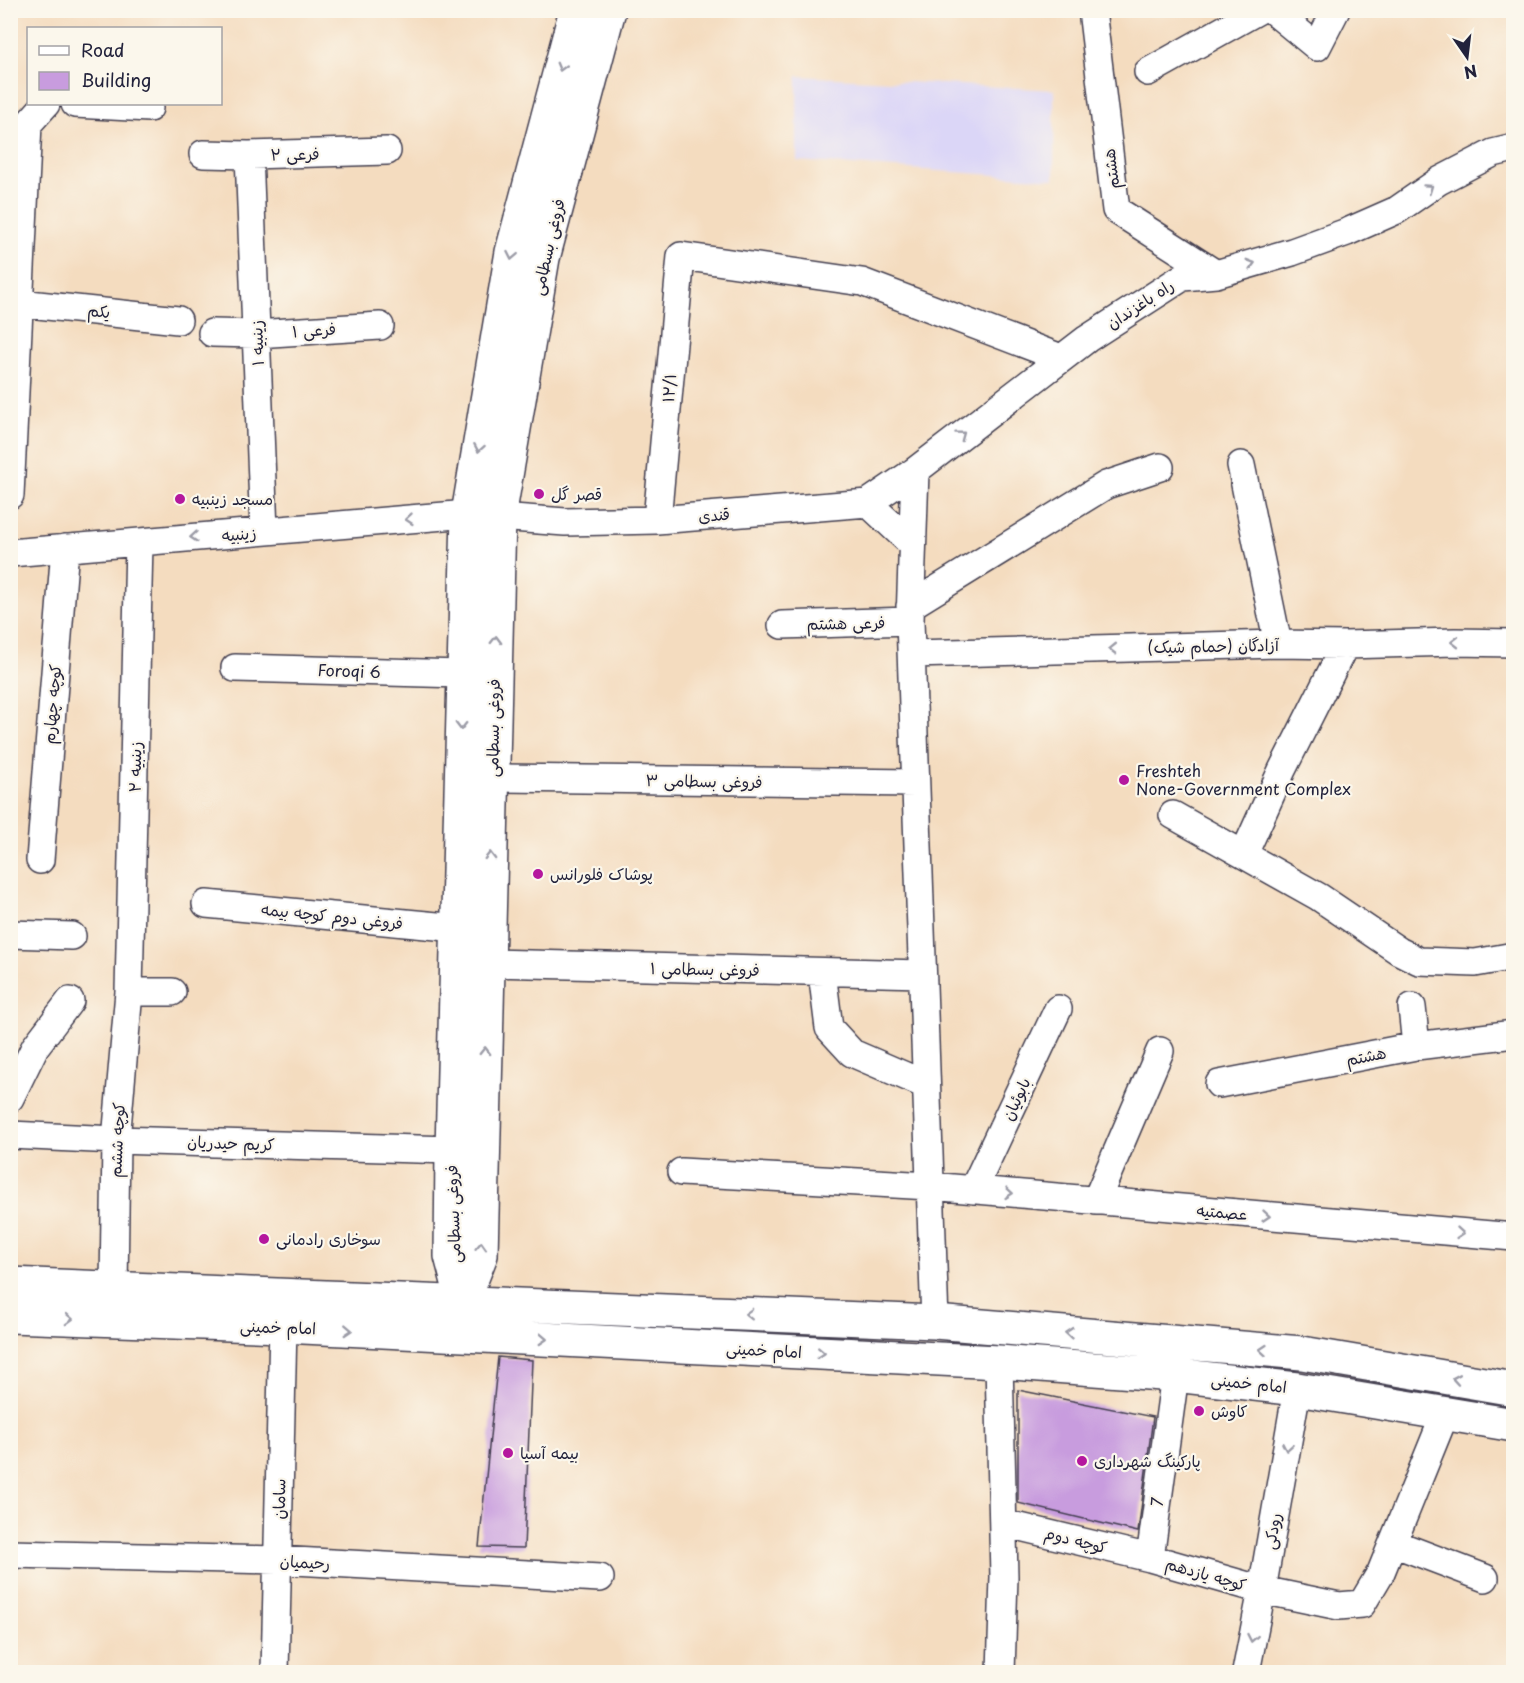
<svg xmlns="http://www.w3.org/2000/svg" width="1524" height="1683" font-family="'Playpen Sans','Playpen Sans Arabic',sans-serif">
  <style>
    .built { fill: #dbd6f7 }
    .building { fill: #c89cde }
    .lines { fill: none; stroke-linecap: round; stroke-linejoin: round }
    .minor-casing { stroke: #423e4f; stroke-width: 30 }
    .major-casing { stroke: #423e4f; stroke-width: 36 }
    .minor { stroke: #fff; stroke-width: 27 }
    .major { stroke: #fff; stroke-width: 33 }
    .oneway { stroke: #9c9ca7 }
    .poi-dot { fill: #b5179e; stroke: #fbf7ec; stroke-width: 2 }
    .labels { text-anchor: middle; stroke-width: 4.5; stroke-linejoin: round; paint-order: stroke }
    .street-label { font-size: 16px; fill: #22223b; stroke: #fbf7ec }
    .poi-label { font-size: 16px; fill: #22223b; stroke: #fbf7ec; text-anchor: start }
  </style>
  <rect width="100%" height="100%" fill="#fbf7ec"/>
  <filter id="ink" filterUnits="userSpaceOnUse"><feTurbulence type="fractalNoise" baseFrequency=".0167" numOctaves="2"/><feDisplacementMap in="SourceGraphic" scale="12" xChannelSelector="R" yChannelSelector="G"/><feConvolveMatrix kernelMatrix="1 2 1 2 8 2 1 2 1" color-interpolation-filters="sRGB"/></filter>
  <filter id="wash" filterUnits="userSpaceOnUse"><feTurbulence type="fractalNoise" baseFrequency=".008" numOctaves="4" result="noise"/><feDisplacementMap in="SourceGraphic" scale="24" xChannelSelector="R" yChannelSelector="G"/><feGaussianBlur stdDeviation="1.35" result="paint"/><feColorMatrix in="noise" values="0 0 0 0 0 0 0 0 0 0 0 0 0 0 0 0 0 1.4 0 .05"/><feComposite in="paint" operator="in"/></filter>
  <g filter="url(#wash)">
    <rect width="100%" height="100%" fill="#f4dcbf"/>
    <path class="built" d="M 797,76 L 1054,90 L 1054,179 L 797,161 Z"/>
    <g id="blocks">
      <path class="building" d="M 498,1357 L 532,1360 L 524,1548 L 479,1547 Z
        M 1018,1390 L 1153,1417 L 1138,1532 L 1018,1503 Z"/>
    </g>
  </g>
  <g filter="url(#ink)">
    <use href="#blocks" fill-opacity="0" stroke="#423e4f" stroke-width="1.5"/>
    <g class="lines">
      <g class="minor-casing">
        <path id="minor" d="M 1092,10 L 1116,210 L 1216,274
          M 1272,10 L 1317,47 L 1336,10
          M 1148,72 L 1259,10
          M 75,104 L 149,108
          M 28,124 L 46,104
          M 203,154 L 249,155 L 387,151
          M 249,155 L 264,531
          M 10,302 L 178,320
          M 212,333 L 256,334 L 380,326
          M 1241,465 L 1278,644
          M 915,471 L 910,621 L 935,1322
          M 10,495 L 28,124
          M 868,503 L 915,471 L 1087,339 L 1183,277 L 1216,274 L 1292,252 L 1347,232 L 1397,210 L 1439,181 L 1493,153 L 1514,148
          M 499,517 L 565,522 L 657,520 L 868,503 L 912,544
          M 657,520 L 681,256 L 862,282 L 1061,358
          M 10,553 L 468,514
          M 910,606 L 1106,485 L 1160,467
          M 782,625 L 910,621
          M 912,654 L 1278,644 L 1345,645 L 1455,642 L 1514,643
          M 235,668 L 462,674
          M 492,778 L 915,783
          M 1173,815 L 1319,897 L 1399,951 L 1419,961 L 1475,963 L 1514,956
          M 1244,854 L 1282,770 L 1345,645
          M 40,860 L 65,548
          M 206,904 L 458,928
          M 10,934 L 72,936
          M 488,963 L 922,974
          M 822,972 L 829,1028 L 852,1053 L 926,1085
          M 129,992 L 172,992
          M 1412,1007 L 1416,1046
          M 1219,1084 L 1416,1046 L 1514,1034
          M 10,1098 L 35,1047 L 70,1001
          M 10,1135 L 116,1140 L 452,1150
          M 681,1172 L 930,1186 L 1514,1237
          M 973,1190 L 1058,1009
          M 1096,1201 L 1160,1051
          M 114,1288 L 116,1140 L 129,992 L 139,542
          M 999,1362 L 1004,1577 L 1001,1672
          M 1003,1523 L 1150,1558 L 1262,1590 L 1339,1606 L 1362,1604 L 1381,1572 L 1445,1414
          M 1393,1543 L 1485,1578
          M 10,1554 L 277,1560 L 600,1578
          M 1150,1558 L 1175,1375
          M 275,1672 L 283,1326
          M 1246,1672 L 1262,1590 L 1297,1389"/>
      </g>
      <g class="major-casing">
        <path id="major" d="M 10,1284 L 935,1322 L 1302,1353 L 1514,1389
          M 463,1301 L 451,1256 L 452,1150 L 468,514 L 512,252 L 576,10
          M 10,1316 L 283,1326 L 999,1362 L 1175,1375 L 1297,1389 L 1514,1425
          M 462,1322 L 463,1301 L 481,1255 L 499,517 L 543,258 L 609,10"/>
      </g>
      <use href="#minor" class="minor"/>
      <use href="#major" class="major"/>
    </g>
    <defs><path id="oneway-chevron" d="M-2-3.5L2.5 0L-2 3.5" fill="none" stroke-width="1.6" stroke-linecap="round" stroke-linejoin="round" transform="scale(1.5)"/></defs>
    <g class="oneway">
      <use href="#oneway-chevron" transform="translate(561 67) rotate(105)"/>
      <use href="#oneway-chevron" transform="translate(1429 188) rotate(-35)"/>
      <use href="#oneway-chevron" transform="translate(512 256) rotate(101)"/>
      <use href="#oneway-chevron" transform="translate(1251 264) rotate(-16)"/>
      <use href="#oneway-chevron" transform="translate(961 435) rotate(-37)"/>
      <use href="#oneway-chevron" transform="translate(479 448) rotate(100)"/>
      <use href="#oneway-chevron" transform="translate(409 519) rotate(175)"/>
      <use href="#oneway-chevron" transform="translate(194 537) rotate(175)"/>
      <use href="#oneway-chevron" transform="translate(496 640) rotate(-89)"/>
      <use href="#oneway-chevron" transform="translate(1455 642) rotate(180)"/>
      <use href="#oneway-chevron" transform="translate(1113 649) rotate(179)"/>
      <use href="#oneway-chevron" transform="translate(461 726) rotate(91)"/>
      <use href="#oneway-chevron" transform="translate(490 856) rotate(-89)"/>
      <use href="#oneway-chevron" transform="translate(485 1051) rotate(-89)"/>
      <use href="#oneway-chevron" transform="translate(1009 1193) rotate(5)"/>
      <use href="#oneway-chevron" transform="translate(1266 1216) rotate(5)"/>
      <use href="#oneway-chevron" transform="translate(1460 1233) rotate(5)"/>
      <use href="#oneway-chevron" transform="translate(481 1246) rotate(-87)"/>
      <use href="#oneway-chevron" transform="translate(749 1314) rotate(-178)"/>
      <use href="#oneway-chevron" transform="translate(69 1319) rotate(2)"/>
      <use href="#oneway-chevron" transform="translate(348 1330) rotate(3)"/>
      <use href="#oneway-chevron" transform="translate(1069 1333) rotate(-175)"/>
      <use href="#oneway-chevron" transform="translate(543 1339) rotate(3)"/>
      <use href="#oneway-chevron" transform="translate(1263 1350) rotate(-175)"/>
      <use href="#oneway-chevron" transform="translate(821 1353) rotate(3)"/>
      <use href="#oneway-chevron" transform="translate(1456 1379) rotate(-170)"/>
      <use href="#oneway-chevron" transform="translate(1287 1447) rotate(100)"/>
      <use href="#oneway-chevron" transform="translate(1252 1638) rotate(101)"/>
    </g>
  </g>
  <g class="poi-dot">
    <circle cx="539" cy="494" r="6"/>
    <circle cx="180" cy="499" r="6"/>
    <circle cx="1124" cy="780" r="6"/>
    <circle cx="538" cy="874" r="6"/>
    <circle cx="264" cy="1239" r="6"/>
    <circle cx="1199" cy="1411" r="6"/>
    <circle cx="508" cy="1453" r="6"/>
    <circle cx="1082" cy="1461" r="6"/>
  </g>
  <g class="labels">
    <g class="street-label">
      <text transform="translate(295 154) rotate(-1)" y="6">فرعی ۲</text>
      <text transform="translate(1111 169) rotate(-97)" y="6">هشتم</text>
      <text transform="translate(548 247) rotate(-77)" y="6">فروغی بسطامی</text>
      <text transform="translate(1140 304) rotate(-33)" y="6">راه باغزندان</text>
      <text transform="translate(99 311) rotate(6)" y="6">یکم</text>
      <text transform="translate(314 330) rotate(-4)" y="6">فرعی ۱</text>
      <text transform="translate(257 343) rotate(-92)" y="6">زینبیه ۱</text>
      <text transform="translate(669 388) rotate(-85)" y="6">۱۲/۱</text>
      <text transform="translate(714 515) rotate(-5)" y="6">قندی</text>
      <text transform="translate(239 534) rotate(-5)" y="6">زینبیه</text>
      <text transform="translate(846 623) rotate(-1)" y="6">فرعی هشتم</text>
      <text transform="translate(1213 646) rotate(-1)" y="6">آزادگان (حمام شیک)</text>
      <text transform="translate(349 671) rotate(2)" y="6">Foroqi 6</text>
      <text transform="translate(52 704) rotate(-85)" y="6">کوچه چهارم</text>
      <text transform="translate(493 728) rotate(-89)" y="6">فروغی بسطامی</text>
      <text transform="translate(135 767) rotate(-89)" y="6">زینبیه ۲</text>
      <text transform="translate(704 781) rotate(1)" y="6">فروغی بسطامی ۳</text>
      <text transform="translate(332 916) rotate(6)" y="6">فروغی دوم کوچه بیمه</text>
      <text transform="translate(705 969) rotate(1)" y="6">فروغی بسطامی ۱</text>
      <text transform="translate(1366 1056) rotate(-11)" y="6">هشتم</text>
      <text transform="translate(1016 1099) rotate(-65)" y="6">بابوئیان</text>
      <text transform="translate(117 1140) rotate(-87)" y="6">کوچه ششم</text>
      <text transform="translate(231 1143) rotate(2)" y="6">کریم حیدریان</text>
      <text transform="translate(1222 1212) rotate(5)" y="6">عصمتیه</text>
      <text transform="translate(453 1214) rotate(-92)" y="6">فروغی بسطامی</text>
      <text transform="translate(278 1327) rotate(2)" y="6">امام خمینی</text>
      <text transform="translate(764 1350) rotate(3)" y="6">امام خمینی</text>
      <text transform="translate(1249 1383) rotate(6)" y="6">امام خمینی</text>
      <text transform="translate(279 1499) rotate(-89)" y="6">سامان</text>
      <text transform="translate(1157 1502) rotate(-82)" y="6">7</text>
      <text transform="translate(1272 1531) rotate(-80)" y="6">رودکی</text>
      <text transform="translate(1076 1540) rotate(14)" y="6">کوچه دوم</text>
      <text transform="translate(305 1562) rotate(3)" y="6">رحیمیان</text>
      <text transform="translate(1206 1574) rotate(16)" y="6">کوچه یازدهم</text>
    </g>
    <g class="poi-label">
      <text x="551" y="500">قصر گل</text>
      <text x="192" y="505">مسجد زینبیه</text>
      <text x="1136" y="777">Freshteh<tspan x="1136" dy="18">None-Government Complex</tspan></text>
      <text x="550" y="880">پوشاک فلورانس</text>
      <text x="276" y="1245">سوخاری رادمانی</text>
      <text x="1211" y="1417">کاوش</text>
      <text x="520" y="1459">بیمه آسیا</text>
      <text x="1094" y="1467">پارکینگ شهرداری</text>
    </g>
  </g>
  <rect width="1524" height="1683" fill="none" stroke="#fbf7ec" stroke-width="36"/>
  <rect x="27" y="27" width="195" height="78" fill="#fbf7ec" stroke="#a4a2a5" stroke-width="1.5"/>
  <rect x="39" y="46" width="30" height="9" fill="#ffffff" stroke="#a4a2a5" stroke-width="1.5"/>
  <text x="81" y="57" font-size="18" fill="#22223b">Road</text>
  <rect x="39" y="72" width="30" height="18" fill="#c89cde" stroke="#a4a2a5" stroke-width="1.5"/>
  <text x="81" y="87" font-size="18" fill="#22223b">Building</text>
  <g transform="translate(1467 57) rotate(166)" stroke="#fbf7ec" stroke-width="4.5" paint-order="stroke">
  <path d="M0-4.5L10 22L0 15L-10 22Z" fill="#22223b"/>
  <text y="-9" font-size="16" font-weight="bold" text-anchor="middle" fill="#22223b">N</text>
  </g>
</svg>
